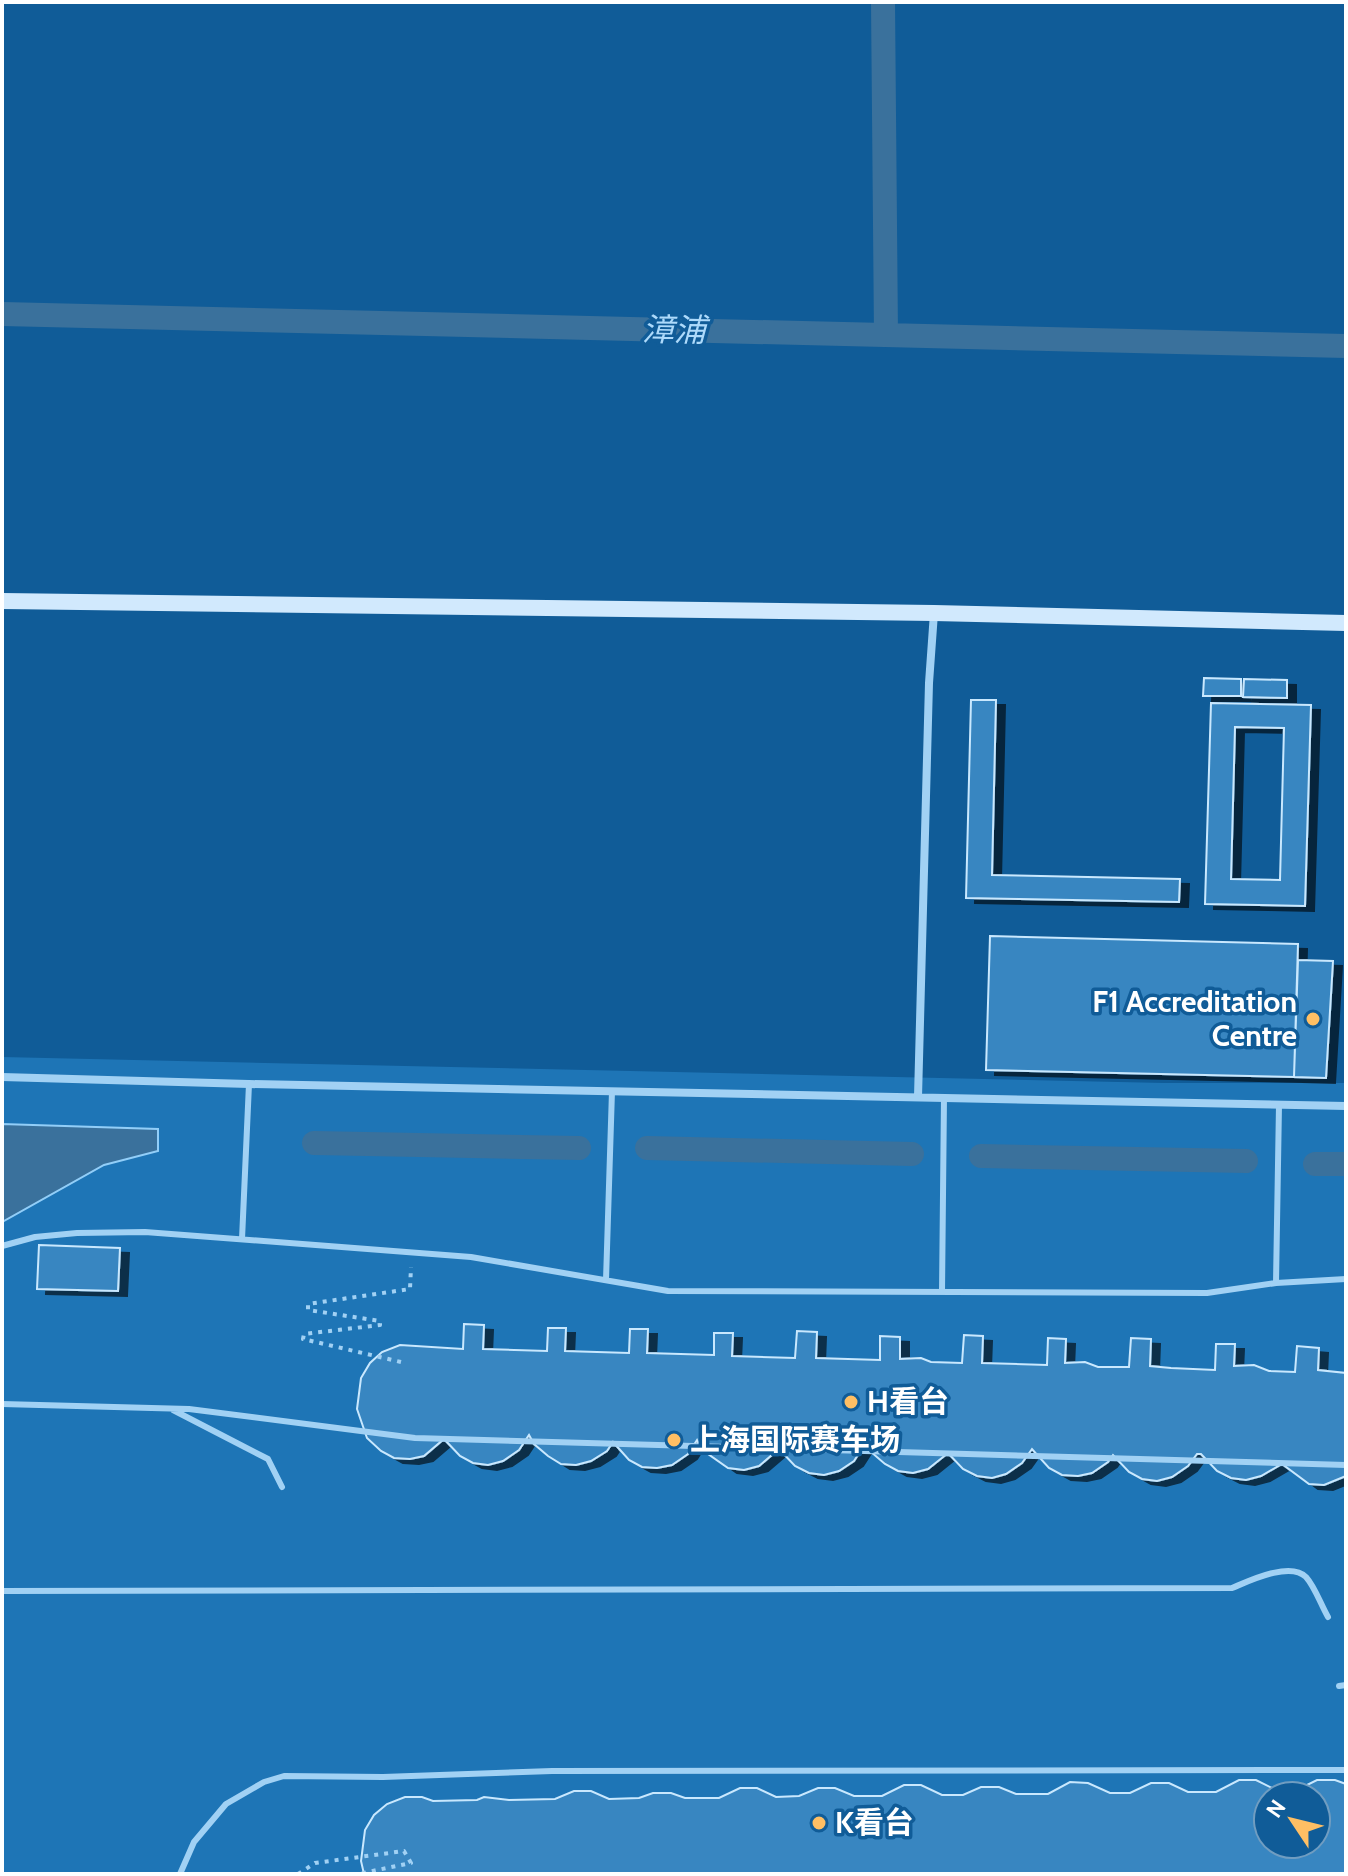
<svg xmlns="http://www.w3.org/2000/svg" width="1348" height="1876" font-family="Cabin,'Noto Sans SC',sans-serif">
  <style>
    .green { fill: #1e75b6; fill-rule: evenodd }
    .water { fill: #3a719c; stroke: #92cef8; stroke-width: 2 }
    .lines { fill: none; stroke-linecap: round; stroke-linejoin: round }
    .canal { stroke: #3a719c; stroke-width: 24 }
    .building { fill: #3886c1; stroke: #c9e8fe; stroke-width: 2; fill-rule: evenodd; filter: url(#shadow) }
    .path { stroke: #a1d1f4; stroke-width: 4; stroke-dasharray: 4 6; stroke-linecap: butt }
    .lane { stroke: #a1d1f4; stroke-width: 6 }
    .street { stroke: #a1d1f4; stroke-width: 8 }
    .secondary { stroke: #d1e9fd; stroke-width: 16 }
    .poi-dot { fill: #ffbf64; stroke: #105c98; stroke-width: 3 }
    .labels { text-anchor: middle; stroke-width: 7; stroke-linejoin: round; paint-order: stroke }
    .poi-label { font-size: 30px; font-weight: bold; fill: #fff; stroke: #105c98; text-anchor: start }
    .water-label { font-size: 32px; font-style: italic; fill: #addafb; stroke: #105c98 }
  </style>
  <defs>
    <filter id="shadow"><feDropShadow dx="9" dy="5" stdDeviation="0" flood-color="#0009"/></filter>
  </defs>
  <rect width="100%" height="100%" fill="#105c98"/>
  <path class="green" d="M 2,1057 L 1164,1083 L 1346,1083 L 1346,1874 L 2,1874 ZM 1268,1796 L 1316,1796 L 1316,1844 L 1268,1844 Z"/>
  <path class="water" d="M 2,1124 L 158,1129 L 158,1151 L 104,1165 L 2,1222 Z"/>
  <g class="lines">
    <path class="canal" d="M 883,2 L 886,335
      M 2,314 L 1346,346
      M 314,1143 L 579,1148
      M 647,1148 L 912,1154
      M 981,1156 L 1246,1161
      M 1315,1164 L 1346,1164"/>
  </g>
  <path class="building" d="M 1204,678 L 1241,679 L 1241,696 L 1203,696 Z
    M 1244,679 L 1287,680 L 1287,698 L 1243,697 Z
    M 971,700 L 996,700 L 992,875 L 1180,879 L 1179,902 L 966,898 Z
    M 1211,703 L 1311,705 L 1305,906 L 1205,904 ZM 1235,727 L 1284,728 L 1280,880 L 1231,879 Z
    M 990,936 L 1298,944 L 1294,1077 L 986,1070 Z
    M 1298,960 L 1333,961 L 1326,1078 L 1294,1077 Z
    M 39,1245 L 120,1248 L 118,1291 L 37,1289 Z
    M 464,1324 L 484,1325 L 483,1349 L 547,1351 L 548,1328 L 566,1328 L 565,1351 L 629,1353 L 630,1329 L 648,1329 L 647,1353 L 714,1355 L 714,1333 L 733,1333 L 732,1356 L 795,1358 L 797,1331 L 817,1332 L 816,1358 L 880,1360 L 880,1336 L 900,1337 L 900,1359 L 921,1358 L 931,1362 L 962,1363 L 964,1335 L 983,1336 L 982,1363 L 1047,1365 L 1048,1338 L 1066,1339 L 1065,1363 L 1085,1362 L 1098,1367 L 1129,1367 L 1131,1338 L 1151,1339 L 1150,1366 L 1171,1368 L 1215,1370 L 1216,1344 L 1235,1344 L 1234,1366 L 1254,1365 L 1269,1371 L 1295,1372 L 1297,1346 L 1319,1348 L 1318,1370 L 1346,1373 L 1346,1476 L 1324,1485 L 1309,1484 L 1282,1464 L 1261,1476 L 1246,1480 L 1231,1478 L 1217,1471 L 1201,1454 L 1197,1454 L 1188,1466 L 1172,1477 L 1157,1481 L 1142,1479 L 1129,1472 L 1113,1455 L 1108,1462 L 1092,1473 L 1078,1476 L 1062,1475 L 1049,1468 L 1032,1449 L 1022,1463 L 1006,1474 L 992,1478 L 977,1476 L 963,1469 L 948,1453 L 928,1469 L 913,1473 L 898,1471 L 885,1464 L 871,1452 L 868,1444 L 865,1444 L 854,1461 L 839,1471 L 824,1475 L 809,1473 L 795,1466 L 779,1449 L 759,1466 L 744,1470 L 728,1468 L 701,1449 L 697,1440 L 688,1454 L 672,1465 L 657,1468 L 642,1467 L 629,1460 L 613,1442 L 607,1451 L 591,1461 L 576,1465 L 561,1464 L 548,1456 L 534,1444 L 529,1435 L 519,1450 L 503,1461 L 488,1465 L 473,1463 L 460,1456 L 444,1439 L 424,1456 L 410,1459 L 394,1458 L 381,1451 L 367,1438 L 357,1409 L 361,1378 L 370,1363 L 382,1352 L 400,1345 L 463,1349 Z
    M 1239,1780 L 1256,1780 L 1278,1791 L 1295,1791 L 1317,1780 L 1335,1780 L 1346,1784 L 1346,1874 L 364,1874 L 361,1861 L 365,1830 L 374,1815 L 387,1804 L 405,1797 L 422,1797 L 433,1801 L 477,1800 L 484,1797 L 509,1800 L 555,1799 L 574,1791 L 591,1791 L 609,1799 L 639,1798 L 653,1793 L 671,1793 L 685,1798 L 719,1798 L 740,1788 L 757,1788 L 776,1797 L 799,1796 L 818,1788 L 835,1788 L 854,1796 L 882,1796 L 904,1785 L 921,1785 L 942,1795 L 963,1795 L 981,1787 L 999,1787 L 1016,1794 L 1048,1794 L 1070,1782 L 1088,1783 L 1110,1793 L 1130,1793 L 1151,1783 L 1169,1783 L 1188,1792 L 1216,1792 ZM 1268,1796 L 1316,1796 L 1316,1844 L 1268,1844 Z"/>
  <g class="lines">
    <path class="path" d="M 401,1362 L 303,1339 L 304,1334 L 380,1325 L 380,1321 L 308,1310 L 308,1304 L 410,1289 L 411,1267
      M 298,1874 L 315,1863 L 404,1851 L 411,1863 L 358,1874"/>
    <path class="lane" d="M 242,1239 L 249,1084
      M 2,1246 L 35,1237 L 77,1233 L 145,1232 L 471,1257 L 668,1291 L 1207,1293 L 1276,1283 L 1346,1279
      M 606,1280 L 612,1091
      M 1276,1283 L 1279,1105
      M 942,1292 L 944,1097
      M 2,1404 L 189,1409 L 415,1438 L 1346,1465
      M 173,1410 L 268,1459 L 282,1487
      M 2,1591 L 1232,1588 C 1249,1581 1290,1561 1306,1577 C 1315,1587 1321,1605 1328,1617
      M 1339,1686 L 1346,1685
      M 180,1874 L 194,1842 L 226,1804 L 264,1782 L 284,1776 L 383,1777 L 552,1771 L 1346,1770"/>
    <path class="street" d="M 2,1077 L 249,1084 L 1346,1106
      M 918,1097 L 929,683 L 934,613"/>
    <path class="secondary" d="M 2,601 L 934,613 L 1346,623"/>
  </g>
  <g class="poi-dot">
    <circle cx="1313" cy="1019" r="8"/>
    <circle cx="851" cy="1402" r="8"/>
    <circle cx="674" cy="1440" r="8"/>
    <circle cx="819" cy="1823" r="8"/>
  </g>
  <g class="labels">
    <g class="poi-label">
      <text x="1297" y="1012" text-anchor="end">F1 Accreditation<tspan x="1297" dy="34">Centre</tspan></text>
      <text x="867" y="1412">H看台</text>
      <text x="690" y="1450">上海国际赛车场</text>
      <text x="835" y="1833">K看台</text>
    </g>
    <g class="water-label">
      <text transform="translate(674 330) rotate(1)" y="11">漳浦</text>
    </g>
  </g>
  <rect width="1348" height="1876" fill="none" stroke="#ffffff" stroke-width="8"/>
  <g transform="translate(1292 1820) rotate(305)"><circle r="38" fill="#105c98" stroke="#709dc1" stroke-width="2"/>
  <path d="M0-6L14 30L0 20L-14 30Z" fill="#ffbf64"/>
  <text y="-12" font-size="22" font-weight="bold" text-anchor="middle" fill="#ffffff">N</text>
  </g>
</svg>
